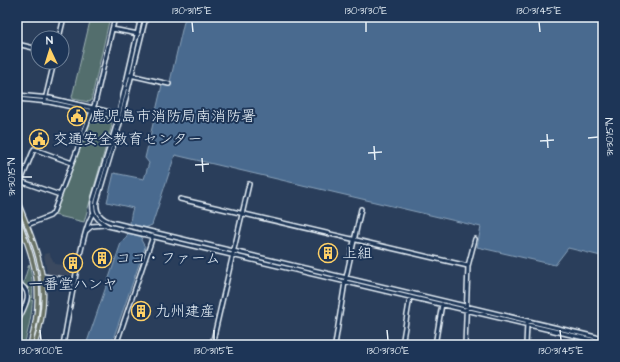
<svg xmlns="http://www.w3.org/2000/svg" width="620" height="362" font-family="'Architects Daughter','Klee One',sans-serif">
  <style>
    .built { fill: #3a495f }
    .green { fill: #526e6d; stroke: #9db0b2 }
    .water { fill: #496b8f; stroke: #89a1b9 }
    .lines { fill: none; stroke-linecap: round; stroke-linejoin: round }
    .minor-casing { stroke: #e8f1f8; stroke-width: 6 }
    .major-casing { stroke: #e8f1f8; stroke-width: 6 }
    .minor { stroke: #1d3557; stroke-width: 3 }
    .major { stroke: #697266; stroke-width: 3.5 }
    .ticks { fill: none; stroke: #e8f1f8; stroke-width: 1.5 }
    .labels { text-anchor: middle; stroke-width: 4; stroke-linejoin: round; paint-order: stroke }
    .poi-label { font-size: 15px; fill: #e8f1f8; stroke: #1d3557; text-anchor: start }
    .neatline { fill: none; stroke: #e8f1f8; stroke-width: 1.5 }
    .ticks-label { font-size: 10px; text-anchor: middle; fill: #e8f1f8 }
  </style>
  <rect width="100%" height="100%" fill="#2a3e5b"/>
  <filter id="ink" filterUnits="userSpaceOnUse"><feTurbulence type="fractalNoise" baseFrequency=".025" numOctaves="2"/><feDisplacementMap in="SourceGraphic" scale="8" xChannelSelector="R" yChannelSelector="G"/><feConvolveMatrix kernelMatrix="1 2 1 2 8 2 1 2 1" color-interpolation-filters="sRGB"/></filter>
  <g filter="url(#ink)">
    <path class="built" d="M 49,253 L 55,264 L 64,265 L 66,269 L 75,271 L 73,278 L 47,274 L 44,254 Z"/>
    <path class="green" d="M 91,17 L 110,17 L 91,101 L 89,102 L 73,99 L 72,97 Z
      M 95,116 L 109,119 L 112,125 L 84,222 L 54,215 L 92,117 Z
      M 29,264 C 36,292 32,318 24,345 L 17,345 C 17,339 16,332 17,326 C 22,309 39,300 23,284 Z"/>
    <path class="water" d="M 185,17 L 603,17 L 603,276 L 600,275 L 601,256 L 568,248 L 555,265 L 477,247 L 481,227 L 175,155 L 152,225 L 145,228 L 141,240 L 145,247 L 111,345 L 86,345 L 121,243 C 133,233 128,221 133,208 L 107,202 L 114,173 L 144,179 L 149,163 L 145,158 L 162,85 L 169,86 Z"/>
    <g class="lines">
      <g class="minor-casing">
        <path id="minor" d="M 141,17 L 116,126 L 93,201 C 91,214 97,220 108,226 L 601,342
          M 146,17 L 119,127 L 97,201 C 95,213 101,219 111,222 L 596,337 L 601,339 L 601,342
          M 112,29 L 138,34
          M 59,38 L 64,17
          M 17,44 L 38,49
          M 130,75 L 169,84
          M 17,95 L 50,98 L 119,114
          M 17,99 L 49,102 L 118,117
          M 45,100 L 54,62
          M 17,180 L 60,195
          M 21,181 L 34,149 L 72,163
          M 180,199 L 468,266
          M 27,225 L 50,216 L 53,213 L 95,103 L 115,17
          M 86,231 L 92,226 L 104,225
          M 17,255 L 18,252
          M 43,276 L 75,281
          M 17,283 C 37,291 23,309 17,323
          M 63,345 C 67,326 83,219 94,213
          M 116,345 L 153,236
          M 212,345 L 249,184
          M 335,345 L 345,282 L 361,209
          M 402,345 L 410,297
          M 435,345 L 442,304
          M 465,345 L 468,266 L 475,239
          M 526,345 L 527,323
          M 601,345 L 603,327"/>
      </g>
      <g class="major-casing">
        <path id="major" d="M 17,200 C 39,255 54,286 35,345
          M 17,216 C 36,265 45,292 30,345"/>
      </g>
      <use href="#minor" class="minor"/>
      <use href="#major" class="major"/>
    </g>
  </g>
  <path class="ticks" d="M 192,22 L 193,32M 366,22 L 366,32M 539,22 L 540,32M 547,134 L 548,148M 588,138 L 598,137M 540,141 L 554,140M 374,146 L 375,160M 368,153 L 382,152M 202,158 L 203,172M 195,165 L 209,164M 22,177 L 32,177M 40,330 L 41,340M 214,330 L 214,340M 387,330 L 388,340M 560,330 L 561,340"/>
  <defs>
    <g id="civic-ring" transform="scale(1)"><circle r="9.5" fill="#1d3557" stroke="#ffd166" stroke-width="1.5"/><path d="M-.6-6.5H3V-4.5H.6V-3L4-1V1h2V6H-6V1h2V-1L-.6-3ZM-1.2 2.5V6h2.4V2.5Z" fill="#ffd166"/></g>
    <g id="building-ring" transform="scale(1)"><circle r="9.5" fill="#1d3557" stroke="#ffd166" stroke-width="1.5"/><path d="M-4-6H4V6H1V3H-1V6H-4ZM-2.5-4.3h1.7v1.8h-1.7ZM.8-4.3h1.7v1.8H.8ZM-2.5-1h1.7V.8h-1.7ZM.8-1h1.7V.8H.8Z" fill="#ffd166"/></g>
  </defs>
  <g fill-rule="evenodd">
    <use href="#civic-ring" x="77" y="116"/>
    <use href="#civic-ring" x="39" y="139"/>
    <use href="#building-ring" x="328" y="253"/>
    <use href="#building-ring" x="102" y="258"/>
    <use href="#building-ring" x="73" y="263"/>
    <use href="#building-ring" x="141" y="311"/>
  </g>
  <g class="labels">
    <g class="poi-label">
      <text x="91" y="121">鹿児島市消防局南消防署</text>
      <text x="53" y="144">交通安全教育センター</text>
      <text x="342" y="258">上組</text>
      <text x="116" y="263">ココ・ファーム</text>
      <text x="73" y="289" text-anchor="middle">一番堂ハンヤ</text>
      <text x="155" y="316">九州建産</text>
    </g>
  </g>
  <rect width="620" height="362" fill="none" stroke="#1d3557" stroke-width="44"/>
  <g transform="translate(50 50) rotate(356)"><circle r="19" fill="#1d3557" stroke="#6e8097"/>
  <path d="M0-3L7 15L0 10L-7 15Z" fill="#ffd166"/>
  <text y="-6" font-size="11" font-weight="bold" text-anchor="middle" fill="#e8f1f8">N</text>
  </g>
  <rect x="22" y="22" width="576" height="318" class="neatline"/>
  <g class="ticks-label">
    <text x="192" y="14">130°31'15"E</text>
    <text x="366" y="14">130°31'30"E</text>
    <text x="539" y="14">130°31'45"E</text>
    <text transform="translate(609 137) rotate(-90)" y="4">31°30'15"N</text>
    <text transform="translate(11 177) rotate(-90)" y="4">31°30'15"N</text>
    <text x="41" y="354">130°31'00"E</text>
    <text x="214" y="354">130°31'15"E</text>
    <text x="388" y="354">130°31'30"E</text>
    <text x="561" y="354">130°31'45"E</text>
  </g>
</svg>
